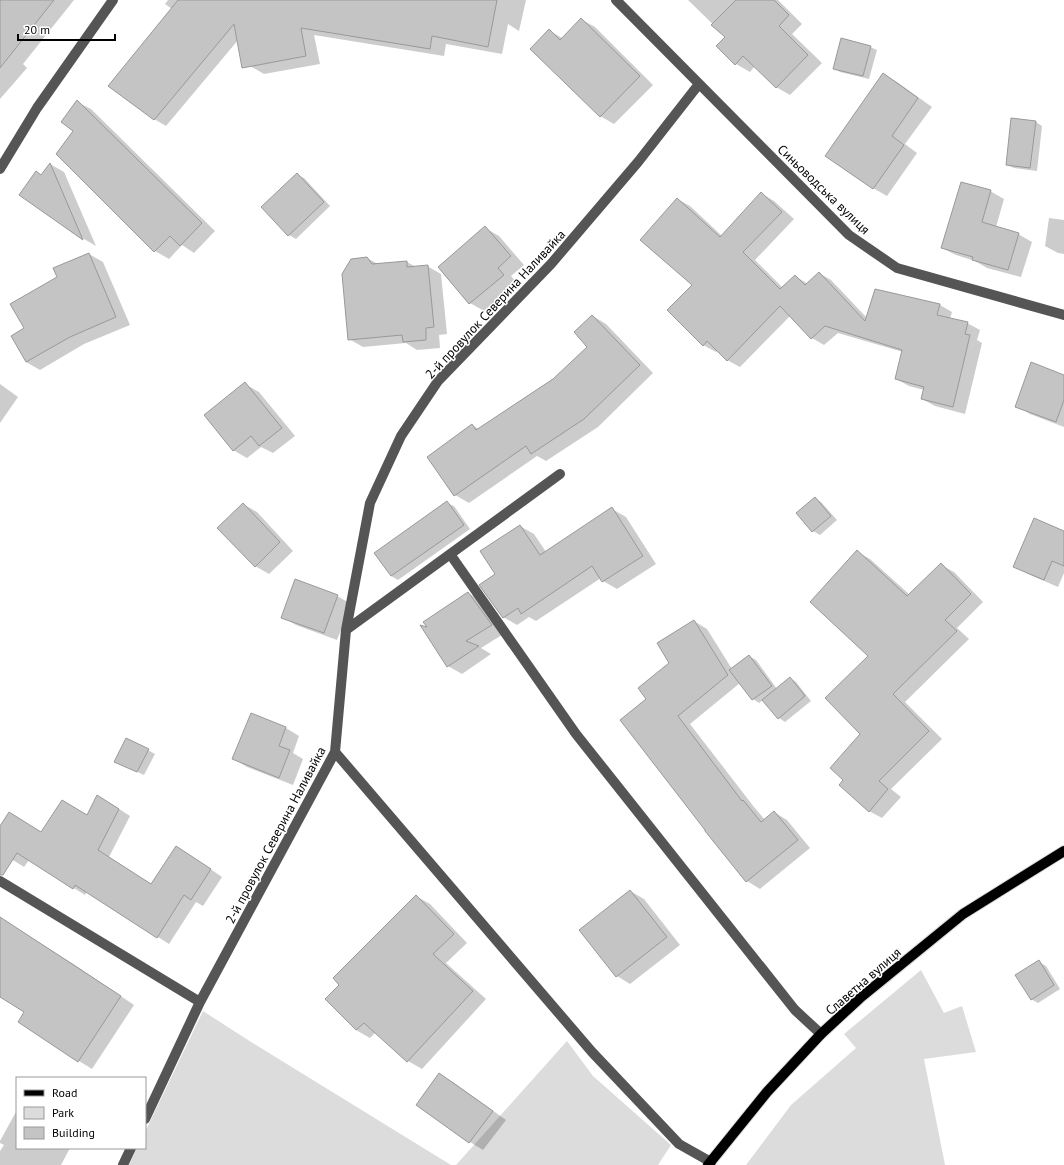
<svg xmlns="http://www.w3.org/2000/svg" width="1064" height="1165" font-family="'PT Sans',sans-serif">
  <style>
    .green { fill: #dcdcdc }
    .shadow { fill: #0003 }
    .building { fill: #c4c4c4; stroke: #999 }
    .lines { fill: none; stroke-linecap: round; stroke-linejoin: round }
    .major-casing { stroke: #dbdbdb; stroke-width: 12 }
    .minor { stroke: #555; stroke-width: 10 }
    .major { stroke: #000; stroke-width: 10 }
    .labels { text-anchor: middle; stroke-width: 3; stroke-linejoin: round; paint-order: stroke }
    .street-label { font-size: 13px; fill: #000; stroke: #fff }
  </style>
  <rect width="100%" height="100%" fill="#fff"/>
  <path class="green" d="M 921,970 L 944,1013 L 962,1006 L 976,1052 L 924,1059 L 945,1165 L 746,1165 L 791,1105 L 856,1048 L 844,1034 Z
    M 203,1011 L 248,1040 L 451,1165 L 129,1165 L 137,1148 L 145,1148 L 145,1132 Z
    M 567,1041 L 593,1076 L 671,1145 L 658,1165 L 456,1165 Z"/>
  <path class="shadow" d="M 0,0 L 74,0 L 23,64 L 27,68 L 0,99 Z
    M 168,0 L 205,0 L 244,32 L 238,0 L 526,0 L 519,31 L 508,24 L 502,54 L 446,44 L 444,56 L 314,35 L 320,64 L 264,74 L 250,66 L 244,33 L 166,126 L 154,119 L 172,9 L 165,4 Z
    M 688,0 L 778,0 L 802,24 L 792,34 L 822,63 L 790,95 L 776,87 L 755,66 L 750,72 L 736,64 L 726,37 Z
    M 581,19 L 595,27 L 653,85 L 614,124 L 600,116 L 550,31 L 562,38 Z
    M 870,47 L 877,50 L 869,79 L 840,72 L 834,68 Z
    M 884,75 L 897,82 L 932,107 L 905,144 L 917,153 L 887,196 L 873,188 Z
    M 77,102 L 91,109 L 215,231 L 194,253 L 182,245 L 169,259 L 155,251 L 74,131 Z
    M 1036,122 L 1042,126 L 1037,171 L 1014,168 L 1007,165 Z
    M 50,164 L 64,172 L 96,246 L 84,239 L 20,194 L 42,176 Z
    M 297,175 L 304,178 L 330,206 L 296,239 L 289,235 Z
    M 990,191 L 1004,199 L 996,227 L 1018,234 L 1032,242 L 1021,277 L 987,268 L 975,261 L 956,255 L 942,248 Z
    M 762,194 L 774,201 L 794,219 L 755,260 L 783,288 L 795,276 L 808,284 L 819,273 L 831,280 L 867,318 L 876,290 L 940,305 L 952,312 L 950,319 L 967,323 L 980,330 L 977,340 L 982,343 L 965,414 L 935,406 L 922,399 L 924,390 L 909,386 L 896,379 L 903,352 L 838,333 L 824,345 L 812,338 L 790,316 L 740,367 L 727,360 L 718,350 L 716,352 L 703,345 L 677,199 L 690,206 L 722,236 Z
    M 1049,218 L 1064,220 L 1064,254 L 1058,253 L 1045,246 Z
    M 485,228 L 499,236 L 524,265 L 511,276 L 517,283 L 484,311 L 470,303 Z
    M 89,254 L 103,262 L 130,325 L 84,344 L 40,370 L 26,362 L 26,329 L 58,277 Z
    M 367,258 L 378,264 L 407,262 L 416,267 L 427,266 L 441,274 L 447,334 L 439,335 L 440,348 L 417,350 L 406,343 L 363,347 L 349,339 Z
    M 593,316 L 606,324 L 653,373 L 598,427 L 546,461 L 537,456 L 469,503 L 455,495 L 472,425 L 479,429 L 554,380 L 589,347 Z
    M 1064,376 L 1064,427 L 1030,414 L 1017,406 Z
    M 0,384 L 18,397 L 0,423 Z
    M 245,384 L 259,392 L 295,436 L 273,453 L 261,447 L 247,458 L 233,450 Z
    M 815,498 L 821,502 L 837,520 L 820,535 L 813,531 Z
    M 447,503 L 454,506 L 470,529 L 398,580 L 391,576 Z
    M 243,504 L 257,512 L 293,551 L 269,574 L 255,566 Z
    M 612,509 L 626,517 L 656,564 L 617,589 L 603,581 L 601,578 L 536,621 L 529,617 L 517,625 L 503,617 L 496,575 L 520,526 L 534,534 L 546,552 Z
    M 1064,532 L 1064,573 L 1058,587 L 1028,574 L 1015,566 Z
    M 857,552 L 870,559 L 910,595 L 941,565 L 954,572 L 983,602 L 957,628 L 969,639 L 905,702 L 942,739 L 891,789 L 901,797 L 882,818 L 869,811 L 845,780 L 862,733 L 869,656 Z
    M 468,593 L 482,601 L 505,633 L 481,648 L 491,654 L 462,674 L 448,666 L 429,629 Z
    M 337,596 L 351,604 L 337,640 L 296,625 L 282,617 Z
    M 694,621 L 707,629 L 732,669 L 749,656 L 756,660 L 777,689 L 790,678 L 796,682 L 811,701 L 785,722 L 779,718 L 763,700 L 759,703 L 753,699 L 740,683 L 690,724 L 754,807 L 765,820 L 774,812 L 787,820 L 810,848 L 760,889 L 747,881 L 648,699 Z
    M 251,715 L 286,728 L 299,736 L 293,753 L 303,759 L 293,785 L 247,767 L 234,759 Z
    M 127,739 L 155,754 L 144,775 L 122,765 Z
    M 110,803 L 130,816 L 109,857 L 152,885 L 188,854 L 222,877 L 203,906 L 196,902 L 169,944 L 87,891 L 85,895 L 29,860 L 24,867 L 0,852 L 0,828 L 42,833 L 88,816 Z
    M 630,891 L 644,899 L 680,945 L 630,984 L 617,976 Z
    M 416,896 L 430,904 L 467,943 L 446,963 L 486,999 L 422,1069 L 408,1061 L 376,1032 L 370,1038 L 356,1030 L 326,999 L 340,985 Z
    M 0,918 L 75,965 L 134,1005 L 92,1069 L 79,1061 L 26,1012 L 0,996 Z
    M 1039,962 L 1046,966 L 1060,989 L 1038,1003 L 1031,999 Z
    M 439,1074 L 453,1082 L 506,1120 L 483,1150 L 470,1142 L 417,1105 Z
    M 17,1110 L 17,1148 L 70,1148 L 61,1165 L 0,1165 L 0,1151 L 4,1145 L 0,1143 L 0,1141 Z"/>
  <path class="building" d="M 0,0 L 54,0 L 0,68 Z
    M 178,0 L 497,0 L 488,47 L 432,36 L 430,49 L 301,28 L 306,56 L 242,68 L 234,24 L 154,120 L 108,86 Z
    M 736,0 L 774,0 L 789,15 L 779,26 L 808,55 L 776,88 L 743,56 L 735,65 L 716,46 L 725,37 L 711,25 Z
    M 581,18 L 640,76 L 600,117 L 530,49 L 549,29 L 560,40 Z
    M 841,38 L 871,46 L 863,76 L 833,69 Z
    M 883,73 L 918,98 L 892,136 L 904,145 L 873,189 L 825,156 Z
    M 77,100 L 202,223 L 180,246 L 170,236 L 154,252 L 56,154 L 73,131 L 61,122 Z
    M 1011,118 L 1036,121 L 1030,168 L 1006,165 Z
    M 50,163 L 83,240 L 19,195 L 36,171 L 41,175 Z
    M 297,173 L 324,202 L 288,236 L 261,207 Z
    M 961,182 L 991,190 L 982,222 L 1019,233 L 1008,270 L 972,260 L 973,257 L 941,248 Z
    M 761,192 L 782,212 L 743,252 L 780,289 L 795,275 L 805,285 L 819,272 L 865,321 L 875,289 L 940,304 L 937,315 L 968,322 L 965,334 L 970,335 L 953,407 L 921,399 L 924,387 L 895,379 L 902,350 L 825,326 L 811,339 L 780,306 L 727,361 L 707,341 L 703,346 L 667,310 L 692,285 L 640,240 L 677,198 L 720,237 Z
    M 485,226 L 511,256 L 498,268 L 504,275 L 469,304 L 438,267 Z
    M 89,253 L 116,317 L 70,337 L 26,362 L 11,336 L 24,328 L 10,304 L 57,277 L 53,268 Z
    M 367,257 L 372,264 L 407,261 L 407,267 L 428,265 L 434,327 L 426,328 L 426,340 L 403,342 L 402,335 L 348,340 L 342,274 L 351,259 Z
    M 592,315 L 640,365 L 584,419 L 531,454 L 526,446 L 454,496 L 427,457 L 472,424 L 476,430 L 553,379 L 587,347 L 574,332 Z
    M 1031,362 L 1064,375 L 1064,400 L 1056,422 L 1015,407 Z
    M 245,382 L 282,428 L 259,446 L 251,436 L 233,451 L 204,415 Z
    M 815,497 L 831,516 L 812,532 L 796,513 Z
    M 447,501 L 464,525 L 391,576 L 374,553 Z
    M 243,503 L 280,542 L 255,567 L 217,528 Z
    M 612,507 L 643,556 L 602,582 L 592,566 L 521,614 L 518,608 L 503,618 L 479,585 L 495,574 L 480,551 L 520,525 L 540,555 Z
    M 1034,518 L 1064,531 L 1064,566 L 1052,561 L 1044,580 L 1013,567 Z
    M 857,550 L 907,596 L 941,563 L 971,594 L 945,620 L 957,631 L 893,694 L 929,731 L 879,781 L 888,789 L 869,812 L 839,785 L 843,780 L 830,768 L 860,734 L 825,698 L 868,656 L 810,602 Z
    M 295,579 L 338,595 L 324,633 L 281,618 Z
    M 468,592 L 492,625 L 466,641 L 479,646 L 447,667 L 420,625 L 427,627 L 423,622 Z
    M 694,620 L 728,675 L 678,716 L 742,801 L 743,800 L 761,822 L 774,811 L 798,840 L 746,882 L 705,831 L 705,830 L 620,720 L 646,699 L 638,688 L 669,663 L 657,643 Z
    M 749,655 L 772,686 L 752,700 L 729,670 Z
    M 790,677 L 805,696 L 778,719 L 762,700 Z
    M 251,713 L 286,727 L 279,746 L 290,750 L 279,778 L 232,759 Z
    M 126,738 L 149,749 L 137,772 L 114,762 Z
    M 97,795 L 119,809 L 98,850 L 151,884 L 176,846 L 211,869 L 191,900 L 184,895 L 157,938 L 75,885 L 73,889 L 17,853 L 3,875 L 0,875 L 0,826 L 9,812 L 41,832 L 62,800 L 87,815 Z
    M 630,890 L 667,937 L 616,977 L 579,930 Z
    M 416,895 L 454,934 L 433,954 L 473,991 L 407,1062 L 364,1023 L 356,1030 L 325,999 L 339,985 L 333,978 Z
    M 0,917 L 121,996 L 78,1062 L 18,1022 L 24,1012 L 0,997 Z
    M 1039,960 L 1054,985 L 1031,1000 L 1015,975 Z
    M 439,1073 L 493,1111 L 469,1143 L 416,1105 Z"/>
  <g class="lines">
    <g class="major-casing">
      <path id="major" d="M 708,1165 L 767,1092 L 821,1034 L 860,998 L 963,914 L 1064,851"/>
    </g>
    <path class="minor" d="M 616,0 L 849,235 L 897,268 L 1064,315
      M 0,169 L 37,108 L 113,0
      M 450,554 L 576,734 L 795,1010 L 821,1034
      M 346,630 L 560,474
      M 335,752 L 592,1052 L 679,1144 L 711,1162
      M 0,881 L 200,1002
      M 145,1119 L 200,1002 L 335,752 L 346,630 L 370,503 L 401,436 L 438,381 L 551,264 L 638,162 L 699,84
      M 123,1165 L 131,1148"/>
    <use href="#major" class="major"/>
  </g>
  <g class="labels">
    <g class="street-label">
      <text transform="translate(824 189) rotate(44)" y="5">Синьоводська вулиця</text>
      <text transform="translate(495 304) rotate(-47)" y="5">2-й провулок Северина Наливайка</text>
      <text transform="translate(275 835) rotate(-62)" y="5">2-й провулок Северина Наливайка</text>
      <text transform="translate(863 981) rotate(-41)" y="5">Славетна вулиця</text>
    </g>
  </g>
  <rect x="16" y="1077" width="130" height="72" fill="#ffffff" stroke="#999999"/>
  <rect x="24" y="1090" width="20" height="6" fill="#000000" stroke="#999999"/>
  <text x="52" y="1097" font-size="12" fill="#000000">Road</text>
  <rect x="24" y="1107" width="20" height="12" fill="#dcdcdc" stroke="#999999"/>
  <text x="52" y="1117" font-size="12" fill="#000000">Park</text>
  <rect x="24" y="1127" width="20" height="12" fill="#c4c4c4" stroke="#999999"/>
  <text x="52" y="1137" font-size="12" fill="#000000">Building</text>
  <path d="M18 34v6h97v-6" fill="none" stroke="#000000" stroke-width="2"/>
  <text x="24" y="34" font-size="12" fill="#000000" stroke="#ffffff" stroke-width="3" paint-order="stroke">20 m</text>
</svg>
